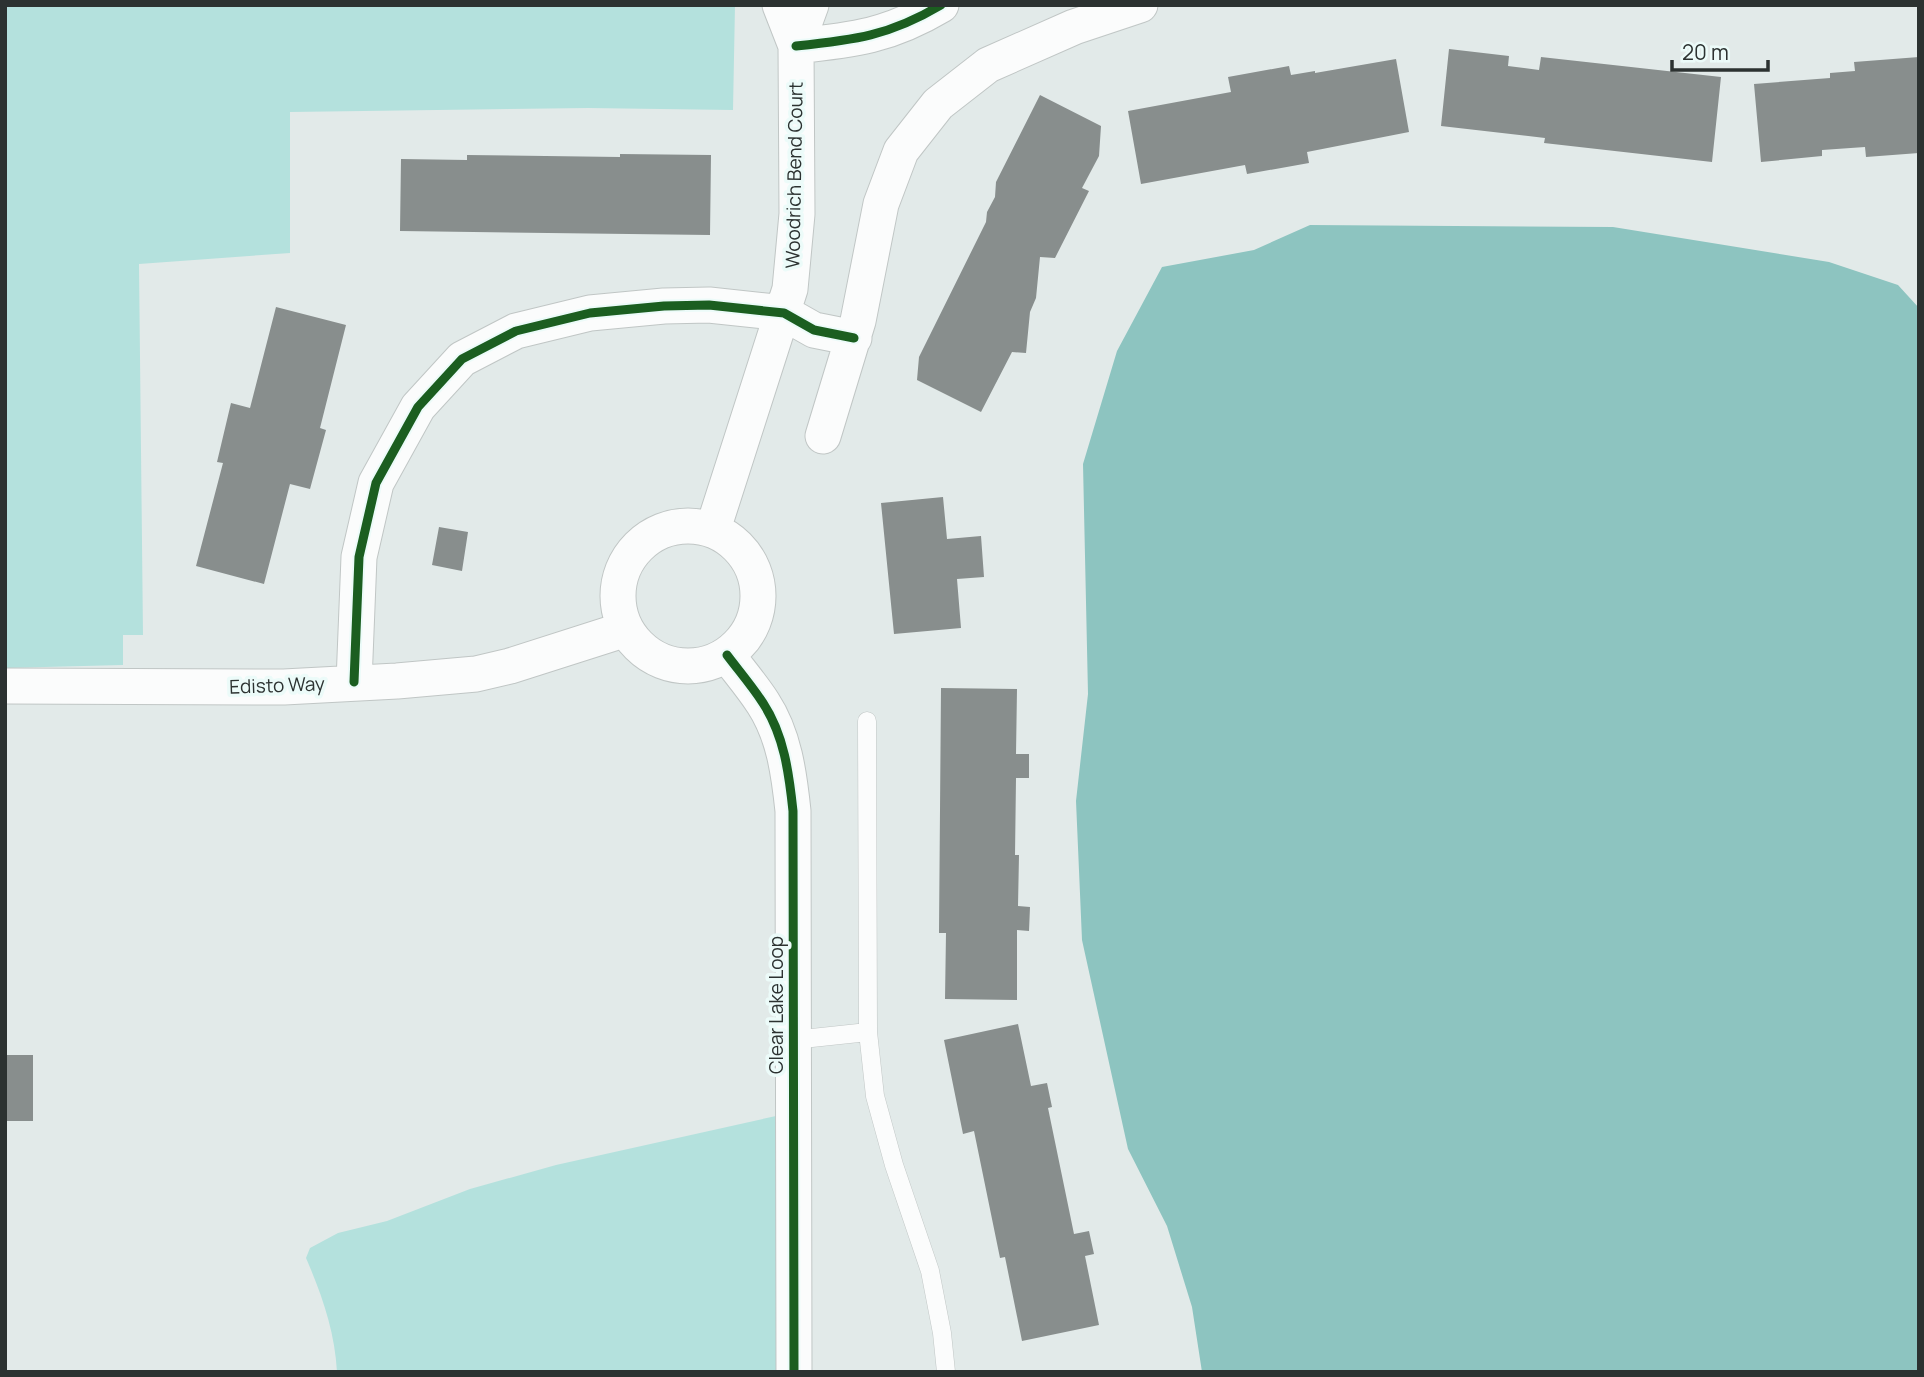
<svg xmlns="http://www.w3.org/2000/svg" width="1924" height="1377" font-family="Manrope,sans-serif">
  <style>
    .green { fill: #b4e1dd }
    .water { fill: #8dc4c0 }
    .building { fill: #888e8d }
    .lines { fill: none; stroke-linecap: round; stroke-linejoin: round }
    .lane-casing { stroke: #c0c6c5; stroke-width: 19 }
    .street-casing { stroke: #c0c6c5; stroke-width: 37 }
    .lane { stroke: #fbfcfc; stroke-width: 18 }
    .street { stroke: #fbfcfc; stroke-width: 35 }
    .cycleway-casing { stroke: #ecfbf9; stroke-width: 13 }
    .cycleway { stroke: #1b5e20; stroke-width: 9 }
    .labels { text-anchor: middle; stroke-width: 7; stroke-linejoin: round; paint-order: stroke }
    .street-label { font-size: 19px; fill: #2c3231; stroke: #ecfbf9 }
  </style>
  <rect width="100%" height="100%" fill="#e2eae9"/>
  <path class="green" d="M 5,5 L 735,5 L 733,110 L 588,108 L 290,112 L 290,253 L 139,264 L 143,635 L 123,635 L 123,665 L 5,668 Z
    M 776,1116 L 781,1372 L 337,1372 C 335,1332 322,1295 306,1258 L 310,1248 L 338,1233 L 387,1221 L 470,1189 L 556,1165 Z"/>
  <path class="water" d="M 1310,225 L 1613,227 L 1829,262 L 1898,285 L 1919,308 L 1919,1372 L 1202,1372 L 1192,1307 L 1167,1226 L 1128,1149 L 1082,940 L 1076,801 L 1088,694 L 1083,464 L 1117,351 L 1162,267 L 1254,250 Z"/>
  <path class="building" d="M 1449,49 L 1509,56 L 1508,66 L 1539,70 L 1541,57 L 1721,77 L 1712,162 L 1544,143 L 1545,138 L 1441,126 Z
    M 1919,57 L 1919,153 L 1866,157 L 1865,147 L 1822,150 L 1822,156 L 1761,162 L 1754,84 L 1830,78 L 1830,73 L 1855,71 L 1854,62 Z
    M 1396,59 L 1409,132 L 1307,152 L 1309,163 L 1247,174 L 1245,165 L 1141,184 L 1128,111 L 1231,92 L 1228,77 L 1289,66 L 1291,75 L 1315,71 L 1315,73 Z
    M 1040,95 L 1101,126 L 1099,156 L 1082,188 L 1089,191 L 1055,258 L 1040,257 L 1036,298 L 1030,312 L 1026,353 L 1012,352 L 981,412 L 917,380 L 919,357 L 986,222 L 987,212 L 995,197 L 996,182 Z
    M 620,154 L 711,155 L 710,235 L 400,231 L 401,159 L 467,160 L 467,155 L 620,157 Z
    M 276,307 L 346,325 L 320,428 L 326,430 L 310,489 L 290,484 L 264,584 L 196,566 L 223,463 L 217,462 L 231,403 L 250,408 Z
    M 943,497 L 947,539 L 981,536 L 984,577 L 957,579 L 961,628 L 894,634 L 881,503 Z
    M 439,527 L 468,532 L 462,571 L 432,565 Z
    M 941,688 L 1017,689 L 1016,754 L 1029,754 L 1029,778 L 1016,778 L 1015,855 L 1019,855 L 1018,906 L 1030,907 L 1029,931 L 1017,930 L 1017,1000 L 945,999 L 946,933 L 939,933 Z
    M 1018,1024 L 1031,1086 L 1047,1083 L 1052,1107 L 1048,1108 L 1074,1234 L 1089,1231 L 1094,1254 L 1085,1256 L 1099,1325 L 1022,1341 L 1005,1257 L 1000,1258 L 974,1131 L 963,1134 L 944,1040 Z
    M 5,1055 L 33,1055 L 33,1121 L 5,1121 Z"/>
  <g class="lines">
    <g class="lane-casing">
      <path id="lane" d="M 868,1032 L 875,1096 L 894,1165 L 930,1271 L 942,1333 L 946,1372
        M 793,1040 L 868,1032 L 867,721"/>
    </g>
    <g class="street-casing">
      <path id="street" d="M 780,5 L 796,46
        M 796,46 C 854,40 889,36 941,5
        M 823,436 L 858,321 L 881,204 L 901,151 L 938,104 L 988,65 L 1074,27 L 1140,5
        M618 596a70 70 0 1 1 140 0a70 70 0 1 1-140 0Z
        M 713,529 L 790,289 L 797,214 L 796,46 L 811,5
        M 727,655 C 739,671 752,686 763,703 C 784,735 789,773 793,811 L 794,1372
        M 354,682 L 359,557 L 376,483 L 418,407 L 462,359 L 516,331 L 590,313 L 664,306 L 709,305 L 784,313 L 814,330 L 854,338
        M 5,686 L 284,687 L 397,681 L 476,674 L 510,666 L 626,629"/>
    </g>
    <use href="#lane" class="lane"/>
    <use href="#street" class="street"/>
    <g class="cycleway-casing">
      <path id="cycleway" d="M 796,46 C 854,40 889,36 941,5
        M 727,655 C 739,671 752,686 763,703 C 784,735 789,773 793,811 L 794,1372
        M 354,682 L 359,557 L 376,483 L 418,407 L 462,359 L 516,331 L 590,313 L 664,306 L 709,305 L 784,313 L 814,330 L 854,338"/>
    </g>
    <use href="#cycleway" class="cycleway"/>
  </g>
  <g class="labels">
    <g class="street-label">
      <text transform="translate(794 175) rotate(-89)" y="7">Woodrich Bend Court</text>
      <text transform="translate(277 685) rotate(-2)" y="7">Edisto Way</text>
      <text transform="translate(776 1005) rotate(-90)" y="7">Clear Lake Loop</text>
    </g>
  </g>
  <rect width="1924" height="1377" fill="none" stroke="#2c3231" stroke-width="14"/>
  <path d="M1672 60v10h96v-10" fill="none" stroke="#2c3231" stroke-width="3.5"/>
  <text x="1682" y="60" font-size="21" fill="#2c3231" stroke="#ecfbf9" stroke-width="5" paint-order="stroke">20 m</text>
</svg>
